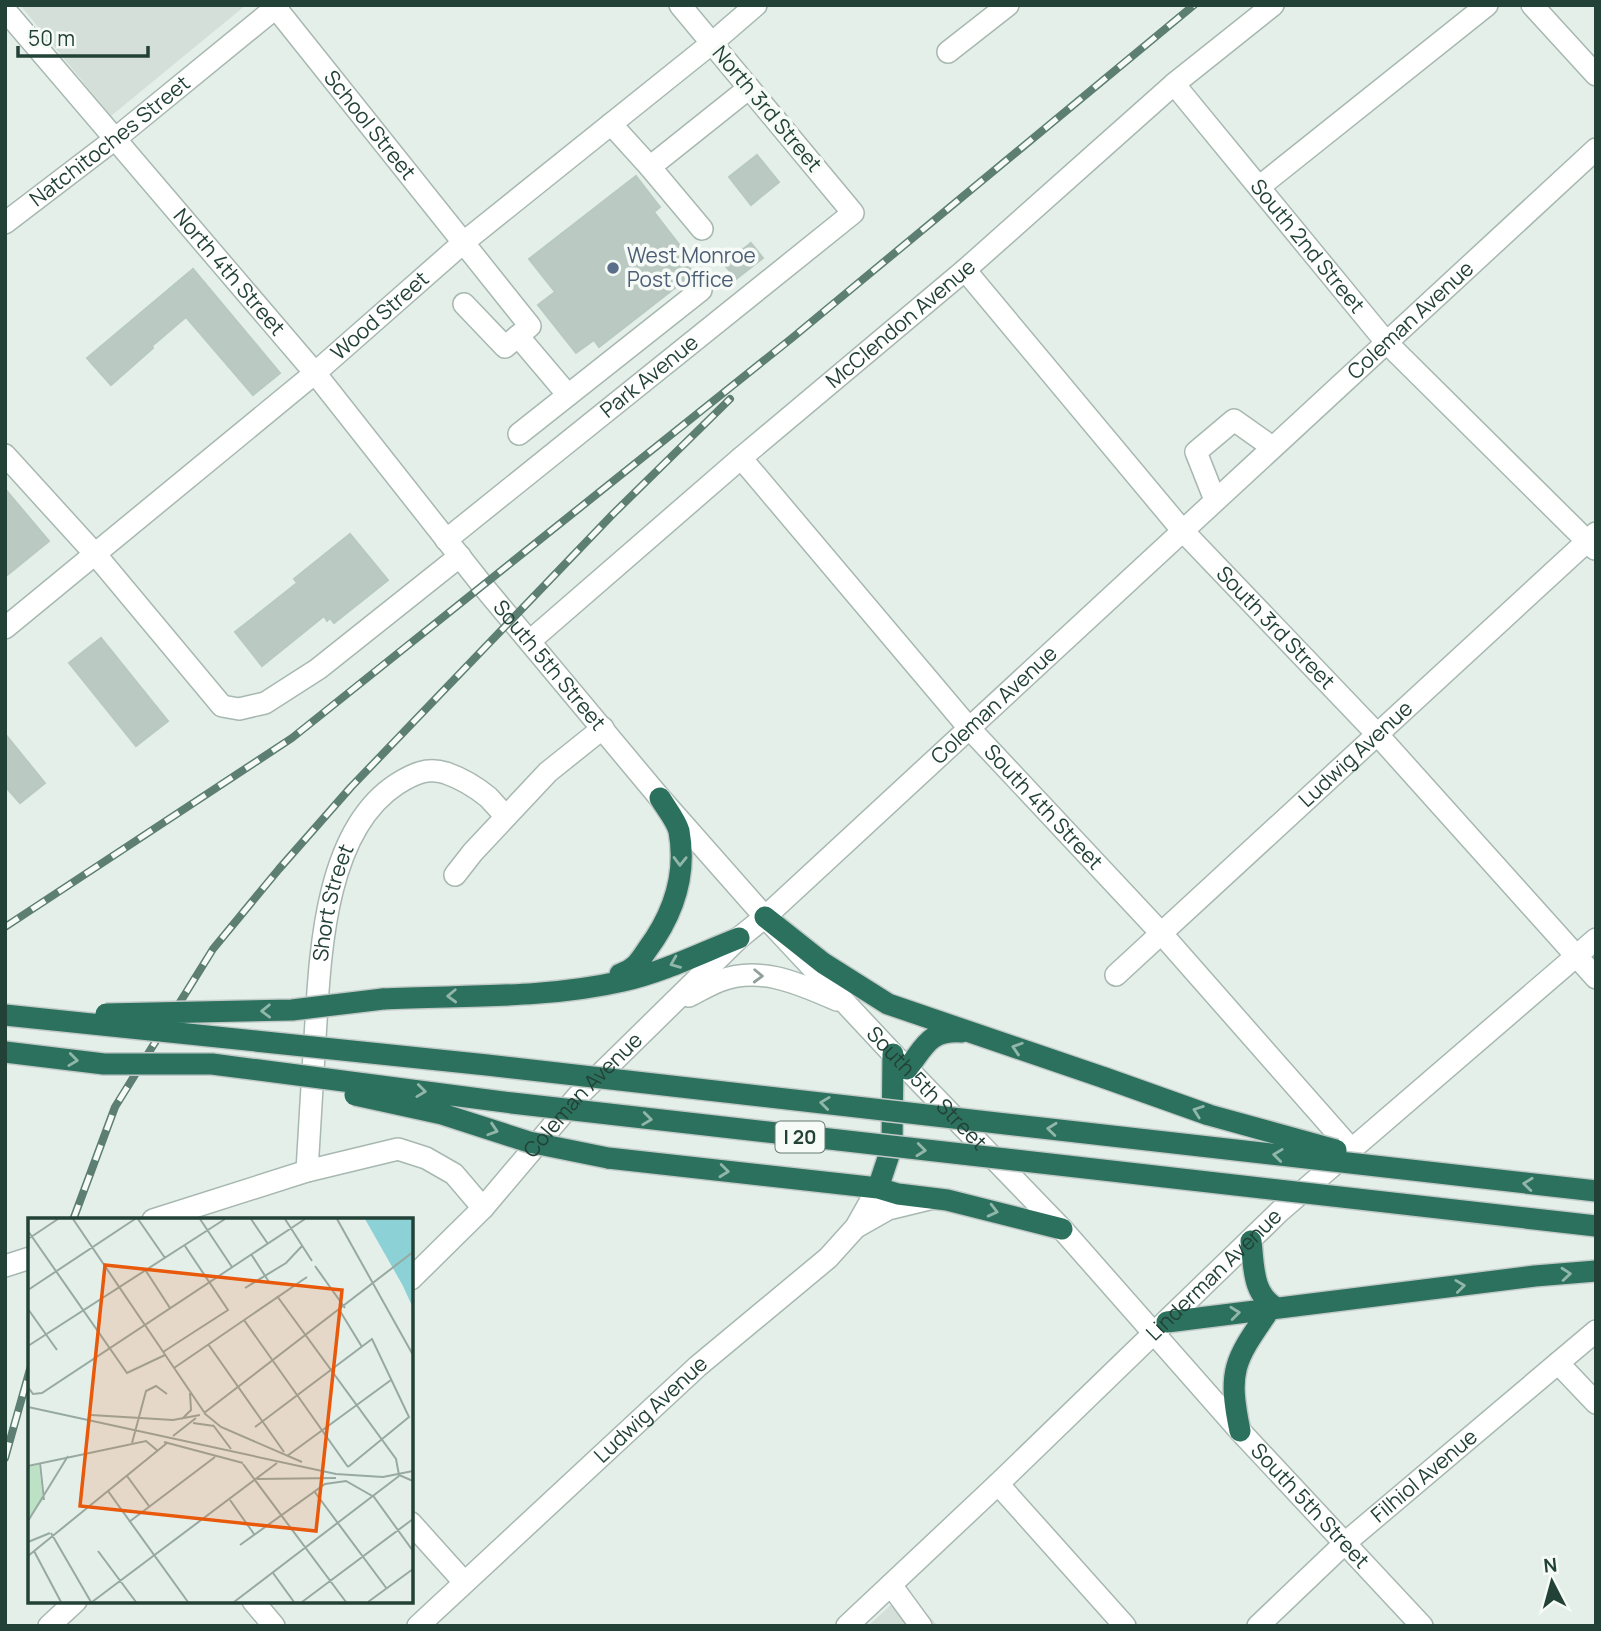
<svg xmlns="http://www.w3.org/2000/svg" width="1601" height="1631" font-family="Manrope,sans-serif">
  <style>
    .built { fill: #d3dfd8 }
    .building { fill: #bacac2; stroke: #b7c9c0; stroke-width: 2 }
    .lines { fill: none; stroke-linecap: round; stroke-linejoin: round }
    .minor-casing { stroke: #a7b8b1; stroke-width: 24 }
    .highway-casing { stroke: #c1cac7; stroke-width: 24 }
    .minor { stroke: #fff; stroke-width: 21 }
    .highway { stroke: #2c715d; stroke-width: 21 }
    .rail-casing { stroke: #5d7e72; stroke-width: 8 }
    .rail { stroke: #f6fbf8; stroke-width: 5; stroke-dasharray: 16; stroke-linecap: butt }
    .highway-bridge-casing { stroke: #c1cac7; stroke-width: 24; stroke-linecap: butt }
    .highway-bridge { stroke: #2c715d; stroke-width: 21 }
    .oneway { stroke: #91b6aa }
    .oneway2 { stroke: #91a09b }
    .service-dot { fill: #5c6f8a; stroke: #f6fbf8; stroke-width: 2.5 }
    .labels { text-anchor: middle; stroke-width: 7; stroke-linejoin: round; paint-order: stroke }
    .shield { fill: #f6fbf8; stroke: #627a71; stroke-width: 2 }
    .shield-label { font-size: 19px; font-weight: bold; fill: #234237 }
    .street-label { font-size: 21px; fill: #234237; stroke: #f6fbf8 }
    .service-label { font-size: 21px; fill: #4e5e75; stroke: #f6fbf8; text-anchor: start }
    .inset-road { fill: none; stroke: #97aaa2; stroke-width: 2 }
    .view { fill: #e8590c; fill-opacity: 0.15; stroke: #e8590c; stroke-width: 3.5 }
    .inset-edge { fill: none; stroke: #234237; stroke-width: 3.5 }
  </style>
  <rect width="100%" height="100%" fill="#e5efea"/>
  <path class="built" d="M 20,5 L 246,5 L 111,116 Z
    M 906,1591 L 938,1626 L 868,1626 Z"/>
  <path class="building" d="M 757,155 L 779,182 L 751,205 L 729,177 Z
    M 636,176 L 660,207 L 654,212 L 691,260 L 686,264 L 694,273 L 599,347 L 594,340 L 576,353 L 538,305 L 555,292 L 529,259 Z
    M 751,243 L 763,258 L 736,279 L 724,264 Z
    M 193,269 L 280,373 L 253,395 L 186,317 L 152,346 L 153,348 L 111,385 L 87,358 Z
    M 5,489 L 49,541 L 5,577 Z
    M 350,534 L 388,580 L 334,623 L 330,618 L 327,621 L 324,616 L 262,666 L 235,632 L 297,583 L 294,579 Z
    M 101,638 L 168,721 L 136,746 L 69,663 Z
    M 5,734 L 45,783 L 20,803 L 5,786 Z"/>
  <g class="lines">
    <g class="minor-casing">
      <g id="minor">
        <path d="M 1532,5 L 1596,75"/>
        <path id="s1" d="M 276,8 L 530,326 L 518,336 L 568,395"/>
        <path id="s2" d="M 5,10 L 315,373 L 483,586 L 660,798 L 765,917 L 893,1054 L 1062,1229 L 1240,1431 L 1422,1626"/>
        <path d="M 948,52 L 1008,5"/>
        <path id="s3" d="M 1174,84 L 1386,342 L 1595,549"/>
        <path d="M 611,124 L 650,167 L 749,88"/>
        <path d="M 650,167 L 702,229"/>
        <path d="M 1259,187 L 1487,5"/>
        <path id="s4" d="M 5,223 L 115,139 L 279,5"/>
        <path id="s5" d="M 965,270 L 1182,530 L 1377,734 L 1596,978"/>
        <path d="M 464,304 L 505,347 L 518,336"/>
        <path d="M 519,434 L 701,290"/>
        <path d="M 5,455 L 96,555 L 222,706 L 239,709 L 265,703 L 318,669 L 460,556"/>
        <path id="s6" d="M 741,458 L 969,728 L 1161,933 L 1352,1150"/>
        <path d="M 1215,500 L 1196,452 L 1234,420 L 1272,447"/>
        <path id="s7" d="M 446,540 L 853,213 L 680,5"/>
        <path id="s8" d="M 5,628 L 315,373 L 464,242 L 712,43 L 756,5"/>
        <path id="s9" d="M 530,641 L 741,458 L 965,270 L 1174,84 L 1273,5"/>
        <path d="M 455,875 L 473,852 L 548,772 L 603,728"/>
        <path id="s10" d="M 1116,975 L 1596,533"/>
        <path d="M 689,996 C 699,991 709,985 719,981 C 760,965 800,984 837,1000"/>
        <path id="s11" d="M 307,1171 C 310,1126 312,1082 315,1038 C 320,959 323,832 397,784 C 413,774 427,767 446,773 C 460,778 477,788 488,797 C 494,803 499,810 506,816"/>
        <path d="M 153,1220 L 307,1171 L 398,1149 L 426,1158 L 454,1174 L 483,1208"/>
        <path d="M 858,1226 L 888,1209 L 929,1199"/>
        <path d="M 5,1266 L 30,1258"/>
        <path id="s12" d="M 411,1279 L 483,1208 L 577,1097 L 739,938 L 765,917 L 1596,149"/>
        <path d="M 1558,1363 L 1596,1403"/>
        <path d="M 998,1484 L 1125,1626"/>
        <path d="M 411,1523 L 464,1582"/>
        <path d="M 891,1585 L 921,1626"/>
        <path d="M 253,1601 L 274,1626"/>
        <path d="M 49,1626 L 76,1601"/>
        <path id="s13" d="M 418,1626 L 698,1366 L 828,1258 L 856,1227 L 878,1188"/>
        <path id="s14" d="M 847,1626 L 998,1484 L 1280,1211 L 1596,939"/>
        <path id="s15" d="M 1258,1626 L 1345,1543 L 1596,1331"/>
      </g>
    </g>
    <g class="highway-casing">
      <path id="highway" d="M 765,917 L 823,963 L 888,1004 L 1105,1078
        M 620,974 C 634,970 639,962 647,950 C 673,915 687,875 679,831 C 676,820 666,808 660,798
        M 383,999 C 462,995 545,999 623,981 C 663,972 701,953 739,938
        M 907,1069 C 925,1047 928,1030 962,1032
        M 608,1158 L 878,1188 L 898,1194 L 947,1200 L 1062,1229
        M 878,1188 L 892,1146 L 893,1054
        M 1251,1241 C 1254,1266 1252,1295 1277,1308
        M 1167,1322 L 1535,1276 L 1596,1271
        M 1240,1431 C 1227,1369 1235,1360 1270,1309"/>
    </g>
    <use href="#minor" class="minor"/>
    <use href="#highway" class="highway"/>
    <g class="rail-casing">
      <path id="rail" d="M 5,927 L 292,738 L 792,338 L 1194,5
        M 73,1220 L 115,1107 L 213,949 L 279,869 L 351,787 L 612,515 L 730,399
        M 5,1458 L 30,1369"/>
    </g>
    <use href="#rail" class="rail"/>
    <g class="highway-bridge-casing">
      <path id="highway-bridge" d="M 106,1014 L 292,1010 L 383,999
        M 5,1015 L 487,1065 L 1596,1191
        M 5,1052 L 104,1064 L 212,1064 L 512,1103 L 1596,1226
        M 1105,1078 L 1209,1115 L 1336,1150
        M 355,1095 L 442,1114 L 529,1142 L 608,1158"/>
    </g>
    <use href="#highway-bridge" class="highway-bridge"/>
  </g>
  <defs><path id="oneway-chevron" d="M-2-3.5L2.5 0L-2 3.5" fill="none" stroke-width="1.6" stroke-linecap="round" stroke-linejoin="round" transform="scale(1.75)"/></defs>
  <g class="oneway">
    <use href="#oneway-chevron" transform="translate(680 861) rotate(91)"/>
    <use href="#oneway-chevron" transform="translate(675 963) rotate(158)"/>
    <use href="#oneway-chevron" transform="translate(452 996) rotate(178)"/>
    <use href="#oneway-chevron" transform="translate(266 1011) rotate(179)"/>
    <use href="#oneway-chevron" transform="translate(1017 1048) rotate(-162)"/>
    <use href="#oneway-chevron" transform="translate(73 1060) rotate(7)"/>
    <use href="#oneway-chevron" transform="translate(421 1091) rotate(7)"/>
    <use href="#oneway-chevron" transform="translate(825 1103) rotate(-173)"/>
    <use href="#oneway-chevron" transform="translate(1198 1111) rotate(-160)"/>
    <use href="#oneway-chevron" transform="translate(647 1119) rotate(7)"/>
    <use href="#oneway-chevron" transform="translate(1052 1129) rotate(-174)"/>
    <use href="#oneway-chevron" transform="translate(493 1130) rotate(18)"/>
    <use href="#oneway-chevron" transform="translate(921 1150) rotate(6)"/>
    <use href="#oneway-chevron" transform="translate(1278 1155) rotate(-173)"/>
    <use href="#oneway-chevron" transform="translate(724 1171) rotate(6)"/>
    <use href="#oneway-chevron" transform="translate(1528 1184) rotate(-174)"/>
    <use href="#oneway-chevron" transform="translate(993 1211) rotate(14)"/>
    <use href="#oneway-chevron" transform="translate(1566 1274) rotate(-5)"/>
    <use href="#oneway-chevron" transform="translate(1460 1286) rotate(-7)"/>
    <use href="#oneway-chevron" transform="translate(1235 1313) rotate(-6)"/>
  </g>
  <use class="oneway2" href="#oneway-chevron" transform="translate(758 976) rotate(2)"/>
  <circle class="service-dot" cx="613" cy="268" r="7"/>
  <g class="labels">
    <rect class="shield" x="775.5" y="1121.5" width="49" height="31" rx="5"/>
    <g class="shield-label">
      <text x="800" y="1144">I 20</text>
    </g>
    <g class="street-label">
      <text transform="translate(767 109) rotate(50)" y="7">North 3rd Street</text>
      <text dy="7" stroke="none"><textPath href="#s1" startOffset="150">School Street</textPath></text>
      <text dy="7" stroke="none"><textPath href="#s4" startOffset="133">Natchitoches Street</textPath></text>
      <text dy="7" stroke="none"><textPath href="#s3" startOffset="210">South 2nd Street</textPath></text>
      <text dy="7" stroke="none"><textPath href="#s2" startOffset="345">North 4th Street</textPath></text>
      <text dy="7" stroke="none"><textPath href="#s8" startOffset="488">Wood Street</textPath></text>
      <text dy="7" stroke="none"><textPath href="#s12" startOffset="1386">Coleman Avenue</textPath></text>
      <text dy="7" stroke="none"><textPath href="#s9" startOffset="488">McClendon Avenue</textPath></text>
      <text dy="7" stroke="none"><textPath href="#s7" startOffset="261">Park Avenue</textPath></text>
      <text dy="7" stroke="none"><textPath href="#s5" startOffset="474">South 3rd Street</textPath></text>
      <text dy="7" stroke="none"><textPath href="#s2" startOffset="852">South 5th Street</textPath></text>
      <text dy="7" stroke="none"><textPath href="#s12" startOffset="819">Coleman Avenue</textPath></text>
      <text dy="7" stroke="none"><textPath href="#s10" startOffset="326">Ludwig Avenue</textPath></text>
      <text dy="7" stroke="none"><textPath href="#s6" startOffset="462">South 4th Street</textPath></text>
      <text dy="7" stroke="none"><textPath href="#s11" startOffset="270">Short Street</textPath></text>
      <text dy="7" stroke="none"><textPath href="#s2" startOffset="1419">South 5th Street</textPath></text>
      <text dy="7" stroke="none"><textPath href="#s12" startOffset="252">Coleman Avenue</textPath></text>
      <text dy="7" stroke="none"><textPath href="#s14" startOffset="508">Linderman Avenue</textPath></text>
      <text dy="7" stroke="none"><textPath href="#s13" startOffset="318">Ludwig Avenue</textPath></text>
      <text dy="7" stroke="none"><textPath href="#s15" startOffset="224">Filhiol Avenue</textPath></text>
      <text dy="7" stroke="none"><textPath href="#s2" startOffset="1986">South 5th Street</textPath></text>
    </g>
    <g class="service-label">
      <text x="627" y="263">West Monroe<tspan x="627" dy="24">Post Office</tspan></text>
    </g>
  </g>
  <g transform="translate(28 1218)">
    <rect width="385" height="385" fill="#e5efea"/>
    <path d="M 11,247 L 15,282 L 0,301 L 0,249 Z" fill="#bde1c4"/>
    <path d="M 337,1 L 385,1 L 385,90 L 375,68 Z" fill="#8bd1d6"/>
    <path class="inset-road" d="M 45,1 L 176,194M 110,1 L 137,40M 172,1 L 204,49M 223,1 L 240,26M 257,1 L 284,43M 309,1 L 385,137M 0,13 L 99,155 L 137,137M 0,21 L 30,1M 223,36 L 241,64M 287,48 L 317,90M 118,53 L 142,90M 217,70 L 258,45 L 274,28M 0,72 L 107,1M 249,78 L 368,241 L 371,257 L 385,263M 0,91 L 29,132M 312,93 L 334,129M 216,102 L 320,249M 180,126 L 256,234M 0,128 L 197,1M 135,134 L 200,92 L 157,28M 146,150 L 279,59M 0,169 L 5,176 L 14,175 L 277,1M 0,189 L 308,256 L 355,259 L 385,253M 176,195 L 385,34M 176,195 L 193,209 L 274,244M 63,197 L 145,202 L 172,197M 154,201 L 163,192 L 162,175M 165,205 L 186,208M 185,207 L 203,231M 227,209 L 344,121 L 381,199 L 320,249M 145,218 L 168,200M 136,224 L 215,245M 104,225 L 118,173 L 128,168 L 139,176M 259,238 L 363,162M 12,245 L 16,282M 215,246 L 318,384M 0,248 L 118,223 L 130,233M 99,258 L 121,288M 229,261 L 308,260M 80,273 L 160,384M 286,273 L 359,371M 202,282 L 226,316M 0,303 L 40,238M 101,304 L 187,239M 23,315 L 63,384M 0,324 L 22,315M 212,327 L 297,266 L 318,263 L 346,279 L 385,333M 6,333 L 33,384M 70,333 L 108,384M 0,338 L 139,225M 245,355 L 266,384M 64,384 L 249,245M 206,384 L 371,258M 274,384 L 385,301M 340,384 L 385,351"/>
    <path class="view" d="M 77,47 L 314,72 L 288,313 L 52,288 Z"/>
    <rect width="385" height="385" class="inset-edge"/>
  </g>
  <rect width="1601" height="1631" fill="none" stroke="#234237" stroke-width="14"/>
  <g transform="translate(1552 1582) rotate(354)" stroke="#f6fbf8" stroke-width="5" paint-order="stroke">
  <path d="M0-5L12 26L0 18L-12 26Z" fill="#234237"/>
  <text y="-10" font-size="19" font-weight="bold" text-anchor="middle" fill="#234237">N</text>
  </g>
  <path d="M18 46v10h130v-10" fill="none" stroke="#234237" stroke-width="3.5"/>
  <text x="28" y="46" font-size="21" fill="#234237" stroke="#f6fbf8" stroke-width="5" paint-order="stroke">50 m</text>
</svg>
